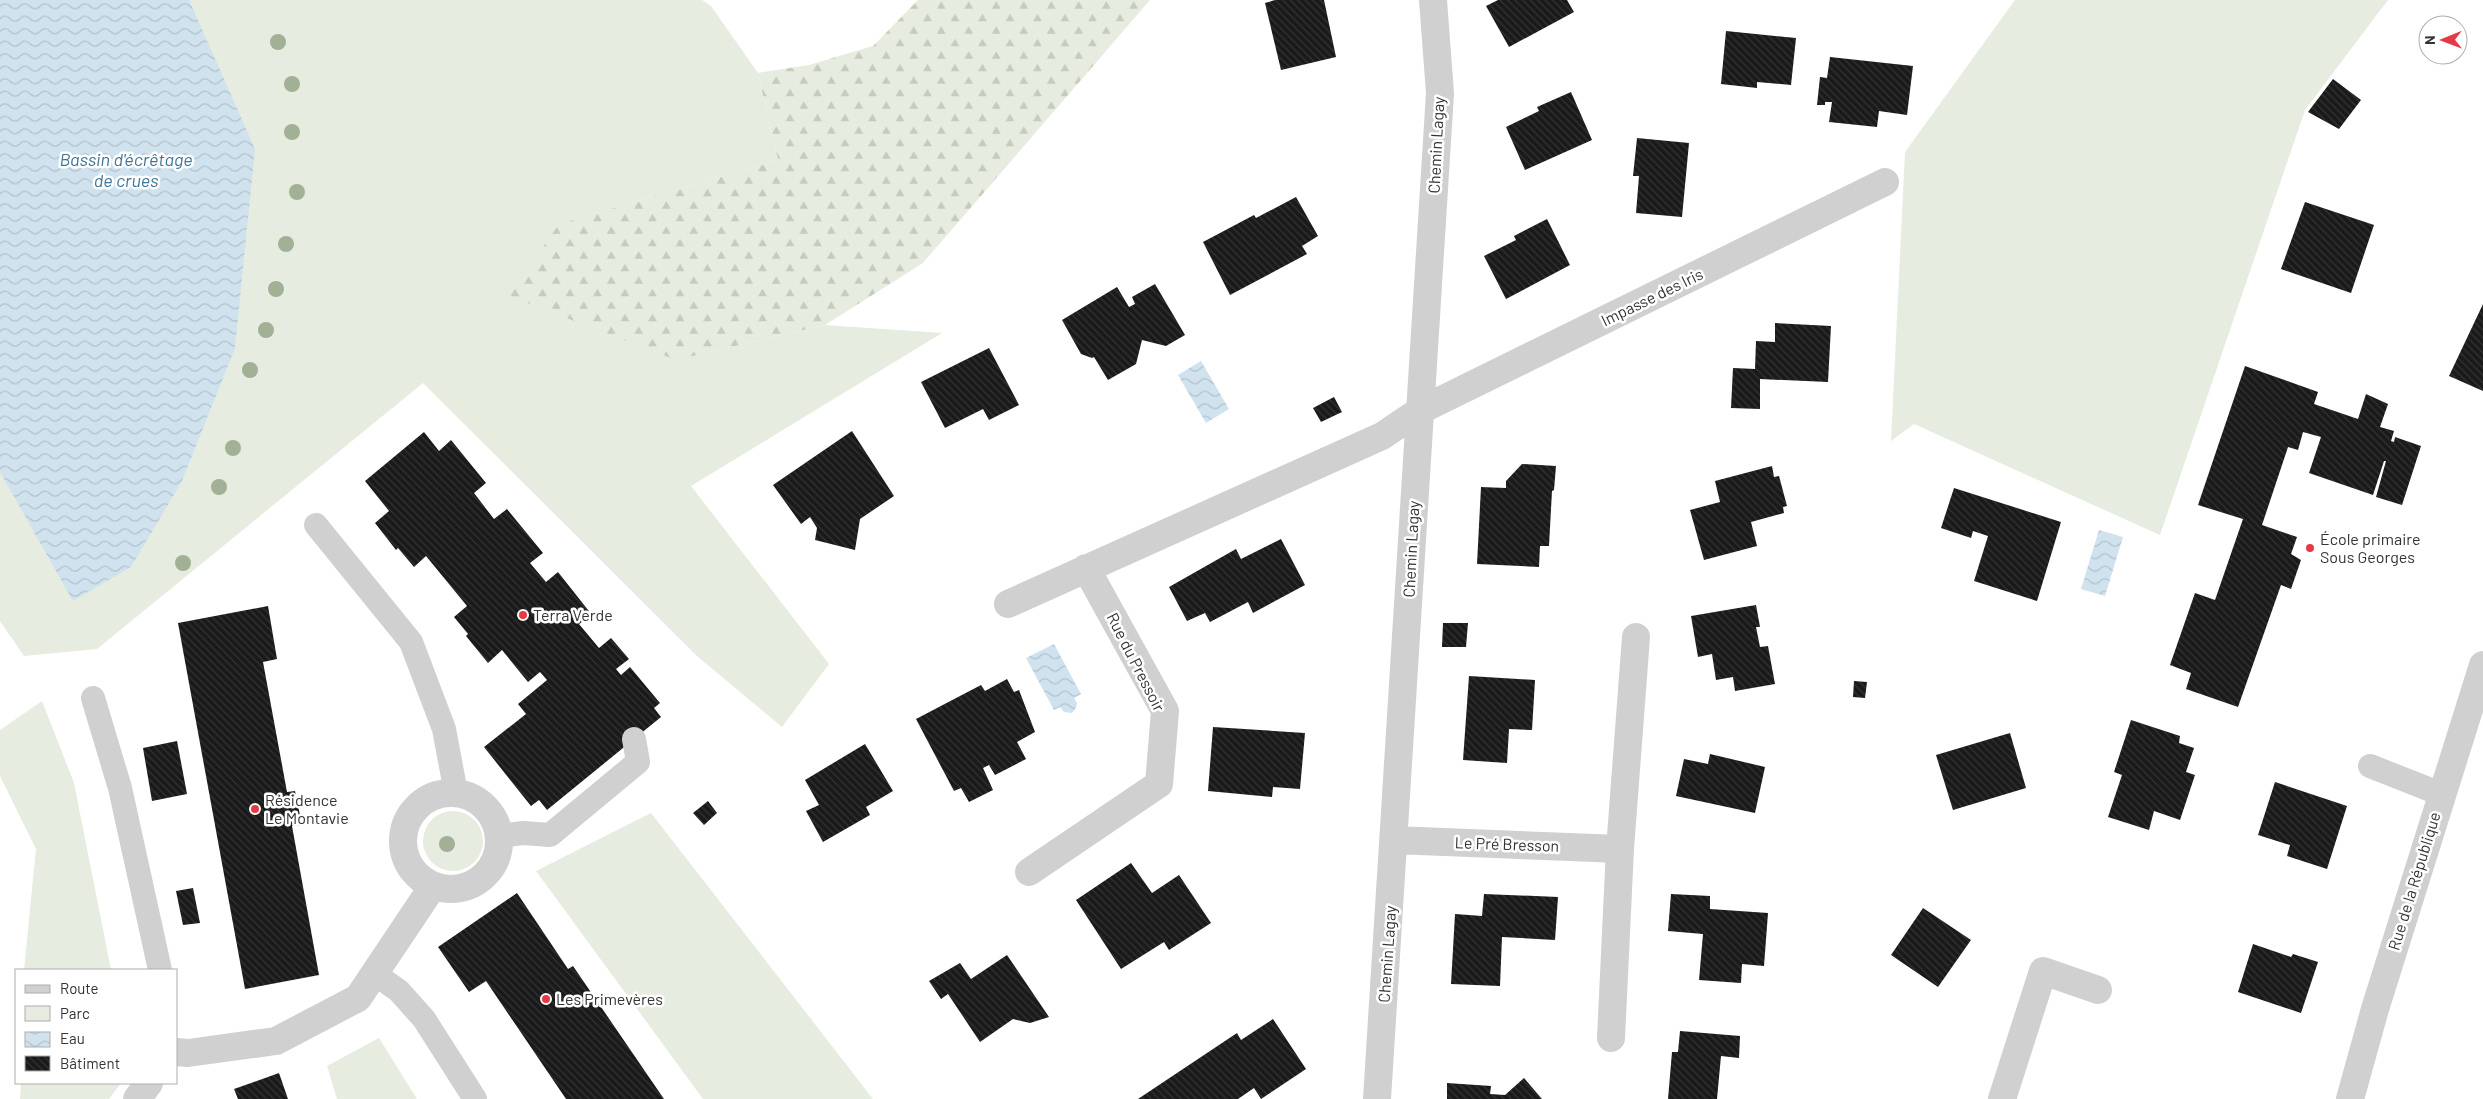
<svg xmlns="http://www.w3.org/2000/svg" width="2483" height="1099" font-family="Barlow,sans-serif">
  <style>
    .green { fill: #e6ecdf }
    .forest { fill: url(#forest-firs) }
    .water { fill: url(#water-waves) }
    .building { fill: url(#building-back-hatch) }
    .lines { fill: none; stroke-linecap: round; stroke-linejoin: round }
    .service { stroke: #d0d0d0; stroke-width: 24 }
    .minor { stroke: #d0d0d0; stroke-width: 28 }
    .tertiary { stroke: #d0d0d0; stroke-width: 28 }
    .tree { fill: #a2b095 }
    .poi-dot { fill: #e63946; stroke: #fff; stroke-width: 2 }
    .labels { text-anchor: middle; stroke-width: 5; stroke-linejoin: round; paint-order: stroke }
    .street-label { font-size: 16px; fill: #333; stroke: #fff }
    .poi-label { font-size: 16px; fill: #333; stroke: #fff; text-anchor: start }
    .water-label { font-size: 18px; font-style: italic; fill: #3f7597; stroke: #fff }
  </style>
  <defs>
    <pattern id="forest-firs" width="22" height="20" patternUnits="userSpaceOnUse" patternTransform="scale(1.25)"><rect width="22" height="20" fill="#e6ecdf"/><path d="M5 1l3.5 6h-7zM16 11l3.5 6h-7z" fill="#c6cbc0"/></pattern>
    <pattern id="water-waves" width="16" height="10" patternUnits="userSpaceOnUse" patternTransform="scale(1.25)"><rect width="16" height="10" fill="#cfe2ee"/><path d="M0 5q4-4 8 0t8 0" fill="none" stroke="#b2c2cd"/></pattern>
    <pattern id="building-back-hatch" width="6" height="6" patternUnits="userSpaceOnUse" patternTransform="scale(1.25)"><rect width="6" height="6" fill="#1a1a1a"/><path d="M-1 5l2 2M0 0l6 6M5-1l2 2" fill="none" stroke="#333"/></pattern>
  </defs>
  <rect width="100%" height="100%" fill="#fff"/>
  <path class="green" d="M 0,0 L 702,0 L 711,6 L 758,73 L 778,160 L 559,224 L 676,360 L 825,325 L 942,333 L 691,486 L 829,664 L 782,727 L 697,656 L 423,383 L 97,649 L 24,656 L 0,621 Z
    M 2015,0 L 2388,0 L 2305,110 L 2160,535 L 1914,424 L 1891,441 L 1905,152 Z
    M 42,701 L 74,783 L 111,970 L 24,970 L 36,849 L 0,776 L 0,730 Z
    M423 841a30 30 0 1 1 60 0a30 30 0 1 1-60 0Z
    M 651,813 L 873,1099 L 703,1099 L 536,871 Z
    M 379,1038 L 417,1099 L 337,1099 L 327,1066 Z
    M 21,1083 L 121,1083 L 109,1099 L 20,1099 Z"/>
  <path class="forest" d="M 918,0 L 1150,0 L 923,263 L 825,325 L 676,360 L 509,296 L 559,224 L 778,160 L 758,73 L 809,65 L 873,46 Z"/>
  <path class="water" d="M 0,0 L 189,0 L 255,149 L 235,348 L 182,481 L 131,567 L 73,601 L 0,472 Z
    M 1201,361 L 1229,409 L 1206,423 L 1178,375 Z
    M 2099,530 L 2123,537 L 2105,596 L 2081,589 Z
    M 1054,644 L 1081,694 L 1074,698 L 1077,703 L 1076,708 L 1072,713 L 1064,712 L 1060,707 L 1054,710 L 1026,658 Z"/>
  <path class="building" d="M 1275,0 L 1324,0 L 1336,57 L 1281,70 L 1265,3 Z
    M 1498,0 L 1567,0 L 1574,12 L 1509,47 L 1486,6 Z
    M 1726,31 L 1796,38 L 1791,85 L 1757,82 L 1757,88 L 1721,84 Z
    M 1830,57 L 1913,66 L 1907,115 L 1879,111 L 1877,127 L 1829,122 L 1832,102 L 1825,102 L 1825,105 L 1817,105 L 1820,77 L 1827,78 Z
    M 2333,79 L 2361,100 L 2339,129 L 2308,112 Z
    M 1571,92 L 1592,140 L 1525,170 L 1506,127 L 1539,111 L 1537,107 Z
    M 1637,138 L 1689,143 L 1682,217 L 1636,213 L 1639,176 L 1633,176 Z
    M 1296,197 L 1318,236 L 1302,246 L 1307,254 L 1230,295 L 1203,242 L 1254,215 L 1256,218 Z
    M 2305,202 L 2374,225 L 2351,293 L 2281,269 Z
    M 1547,219 L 1570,265 L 1506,299 L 1484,256 L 1516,240 L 1514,236 Z
    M 1155,284 L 1185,335 L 1166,346 L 1142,340 L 1136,364 L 1108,380 L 1094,357 L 1092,358 L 1081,354 L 1062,320 L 1117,287 L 1129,307 L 1135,304 L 1132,297 Z
    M 2483,304 L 2483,391 L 2449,376 Z
    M 1775,323 L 1831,326 L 1828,382 L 1760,379 L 1760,409 L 1731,408 L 1733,368 L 1755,369 L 1756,341 L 1775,342 Z
    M 989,348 L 1019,405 L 989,420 L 983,409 L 945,428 L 921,382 Z
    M 2245,366 L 2318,392 L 2314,404 L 2358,419 L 2366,394 L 2388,404 L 2380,427 L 2394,431 L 2391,441 L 2394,442 L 2395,437 L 2421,446 L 2402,505 L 2376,497 L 2386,461 L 2384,461 L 2373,495 L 2309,473 L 2321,437 L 2303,432 L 2298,450 L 2288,447 L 2262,525 L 2297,537 L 2291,554 L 2301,560 L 2291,589 L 2281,585 L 2238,707 L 2186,689 L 2191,673 L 2170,665 L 2195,593 L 2215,600 L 2243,519 L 2198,505 Z
    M 1334,397 L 1342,412 L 1321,422 L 1313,408 Z
    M 852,431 L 894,496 L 860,519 L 855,550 L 815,540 L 817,528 L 810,517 L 801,524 L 773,485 Z
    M 424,432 L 439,451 L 451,440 L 486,483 L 474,493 L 494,519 L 507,509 L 543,553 L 530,563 L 546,582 L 558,572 L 592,615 L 579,624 L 599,648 L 611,638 L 629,659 L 616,669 L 621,675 L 630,667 L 660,703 L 654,708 L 661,717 L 547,810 L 539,800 L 531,806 L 484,747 L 526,714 L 518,704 L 547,680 L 540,672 L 528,682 L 502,650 L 488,663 L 466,636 L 468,634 L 454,617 L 467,606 L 426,556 L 414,567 L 398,548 L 396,550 L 375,523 L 389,511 L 365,481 Z
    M 1522,464 L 1556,466 L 1554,490 L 1552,491 L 1549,546 L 1540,546 L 1539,567 L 1477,564 L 1481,487 L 1506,488 L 1506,481 Z
    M 1772,466 L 1774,477 L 1779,476 L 1787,506 L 1783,507 L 1784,513 L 1751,522 L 1757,546 L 1704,560 L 1690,510 L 1720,502 L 1715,481 Z
    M 1954,488 L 2061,522 L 2037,601 L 1974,581 L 1988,536 L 1973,531 L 1971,538 L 1941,528 Z
    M 1281,539 L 1305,585 L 1253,613 L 1248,602 L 1210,622 L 1205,613 L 1187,621 L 1169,587 L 1236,549 L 1241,559 Z
    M 1756,605 L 1760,627 L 1756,627 L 1760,647 L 1768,646 L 1775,684 L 1735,691 L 1733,677 L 1716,680 L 1712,654 L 1698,657 L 1691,616 Z
    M 268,606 L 277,659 L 263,662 L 287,792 L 295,791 L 302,825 L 292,826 L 319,975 L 245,989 L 178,623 Z
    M 1443,623 L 1468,623 L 1466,647 L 1442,647 Z
    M 1469,676 L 1535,680 L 1532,730 L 1509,729 L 1507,763 L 1463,760 Z
    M 1007,679 L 1014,692 L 1019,690 L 1035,732 L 1017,742 L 1026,759 L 995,775 L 989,765 L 983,768 L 993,790 L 969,802 L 961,788 L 954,791 L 916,719 L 981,685 L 985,691 Z
    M 1854,681 L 1867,682 L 1865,698 L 1853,697 Z
    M 2131,720 L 2180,736 L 2179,743 L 2194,748 L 2186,772 L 2195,775 L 2180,820 L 2154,811 L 2149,830 L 2108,817 L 2122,775 L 2114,772 Z
    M 1213,727 L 1305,733 L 1300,789 L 1273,787 L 1272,797 L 1208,791 Z
    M 2010,733 L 2026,788 L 1953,810 L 1936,755 Z
    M 177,741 L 187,794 L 152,801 L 143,748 Z
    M 865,744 L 893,791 L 866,807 L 870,815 L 823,842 L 806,811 L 819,805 L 805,780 Z
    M 1710,754 L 1765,767 L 1755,813 L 1676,796 L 1684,759 L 1708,764 Z
    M 2275,782 L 2347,806 L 2327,869 L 2287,856 L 2290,845 L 2258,835 Z
    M 708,801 L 717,813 L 704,825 L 693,813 Z
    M 1131,863 L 1152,893 L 1179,875 L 1211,923 L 1169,950 L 1164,942 L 1121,969 L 1076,900 Z
    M 193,888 L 200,923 L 183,925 L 176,891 Z
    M 517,893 L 568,969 L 573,966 L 664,1099 L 566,1099 L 486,981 L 469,992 L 438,947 Z
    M 1484,894 L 1558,897 L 1555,940 L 1502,937 L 1500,986 L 1451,984 L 1455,914 L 1482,916 Z
    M 1671,894 L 1710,896 L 1710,909 L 1768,913 L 1764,966 L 1742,964 L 1741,983 L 1699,980 L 1703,934 L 1668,931 Z
    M 1923,908 L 1971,940 L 1938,987 L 1891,955 Z
    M 2253,944 L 2291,957 L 2293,954 L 2318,962 L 2301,1013 L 2238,992 Z
    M 1007,955 L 1049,1017 L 1030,1023 L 1013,1019 L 980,1042 L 948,994 L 941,999 L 929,981 L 960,963 L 971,979 Z
    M 1273,1019 L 1306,1069 L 1261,1099 L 1254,1088 L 1238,1099 L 1138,1099 L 1237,1033 L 1241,1040 Z
    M 1680,1031 L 1740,1036 L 1739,1058 L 1721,1056 L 1717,1099 L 1668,1099 L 1672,1052 L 1678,1052 Z
    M 279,1073 L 288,1099 L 238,1099 L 234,1089 Z
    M 1524,1078 L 1542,1099 L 1447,1099 L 1447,1083 L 1491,1086 L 1490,1094 L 1505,1095 Z"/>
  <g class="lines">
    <path class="service" d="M 316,525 L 411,642 L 444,729 L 456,793
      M 93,698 L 120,788 L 160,970
      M 2370,766 L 2441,794
      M 499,836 L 523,833 L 550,835 L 638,762 L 634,739
      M 375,974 L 399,991 L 424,1019 L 475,1099"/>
    <path class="minor" d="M 1008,604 L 1382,436 L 1419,411 L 1885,182
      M403 841a48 48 0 1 1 96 0a48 48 0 1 1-96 0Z
      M 1394,840 L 1620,849
      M 1029,872 L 1159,784 L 1165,711 L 1086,568
      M 1611,1038 L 1620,849 L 1636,637
      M 176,1052 L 188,1053 L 276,1041 L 358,998 L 433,886
      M 137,1099 L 149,1083
      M 1377,1099 L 1440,93 L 1433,0
      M 2002,1099 L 2043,971 L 2098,990"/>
    <path class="tertiary" d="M 2350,1099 L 2375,1009 L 2483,665"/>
  </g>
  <g class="tree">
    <circle cx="278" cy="42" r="8"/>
    <circle cx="292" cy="84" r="8"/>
    <circle cx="292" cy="132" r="8"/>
    <circle cx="297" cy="192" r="8"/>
    <circle cx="286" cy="244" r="8"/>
    <circle cx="276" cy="289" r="8"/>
    <circle cx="266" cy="330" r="8"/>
    <circle cx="250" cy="370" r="8"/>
    <circle cx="233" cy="448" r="8"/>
    <circle cx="219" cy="487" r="8"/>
    <circle cx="183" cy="563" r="8"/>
    <circle cx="447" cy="844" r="8"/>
  </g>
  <g class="poi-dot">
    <circle cx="2310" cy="548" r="5"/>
    <circle cx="523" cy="615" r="5"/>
    <circle cx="255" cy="809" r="5"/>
    <circle cx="546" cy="999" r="5"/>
  </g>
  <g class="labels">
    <g class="street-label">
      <text transform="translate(1436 145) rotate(-87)" y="6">Chemin Lagay</text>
      <text transform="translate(1652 297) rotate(-26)" y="6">Impasse des Iris</text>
      <text transform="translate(1411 549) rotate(-87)" y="6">Chemin Lagay</text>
      <text transform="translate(1136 662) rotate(63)" y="6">Rue du Pressoir</text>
      <text transform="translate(1507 844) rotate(2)" y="6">Le Pré Bresson</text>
      <text transform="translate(2414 881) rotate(-73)" y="6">Rue de la République</text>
      <text transform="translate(1387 954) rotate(-86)" y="6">Chemin Lagay</text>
    </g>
    <g class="poi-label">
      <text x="2320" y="545">École primaire<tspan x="2320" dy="18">Sous Georges</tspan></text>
      <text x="533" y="621">Terra Verde</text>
      <text x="265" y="806">Résidence<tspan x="265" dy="18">Le Montavie</tspan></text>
      <text x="556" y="1005">Les Primevères</text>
    </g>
    <g class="water-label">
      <text x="126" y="166">Bassin d'écrêtage<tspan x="126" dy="21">de crues</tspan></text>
    </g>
  </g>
  <rect x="15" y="969" width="162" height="115" fill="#ffffff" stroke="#adadad"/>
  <rect x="25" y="985" width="25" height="8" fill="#d0d0d0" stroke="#adadad"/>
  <text x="60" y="994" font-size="15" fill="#333333">Route</text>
  <rect x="25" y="1006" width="25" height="15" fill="#e6ecdf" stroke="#adadad"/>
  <text x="60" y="1019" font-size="15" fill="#333333">Parc</text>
  <rect x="25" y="1032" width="25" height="15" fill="url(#water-waves)" stroke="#adadad"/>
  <text x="60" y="1044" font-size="15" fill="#333333">Eau</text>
  <rect x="25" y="1056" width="25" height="15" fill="url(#building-back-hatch)" stroke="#adadad"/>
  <text x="60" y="1069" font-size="15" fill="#333333">Bâtiment</text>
  <g transform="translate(2443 40) rotate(269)"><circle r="24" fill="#ffffff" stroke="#adadad"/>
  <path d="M0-4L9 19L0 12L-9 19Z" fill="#e63946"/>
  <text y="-8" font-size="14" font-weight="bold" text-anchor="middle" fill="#333333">N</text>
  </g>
</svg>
